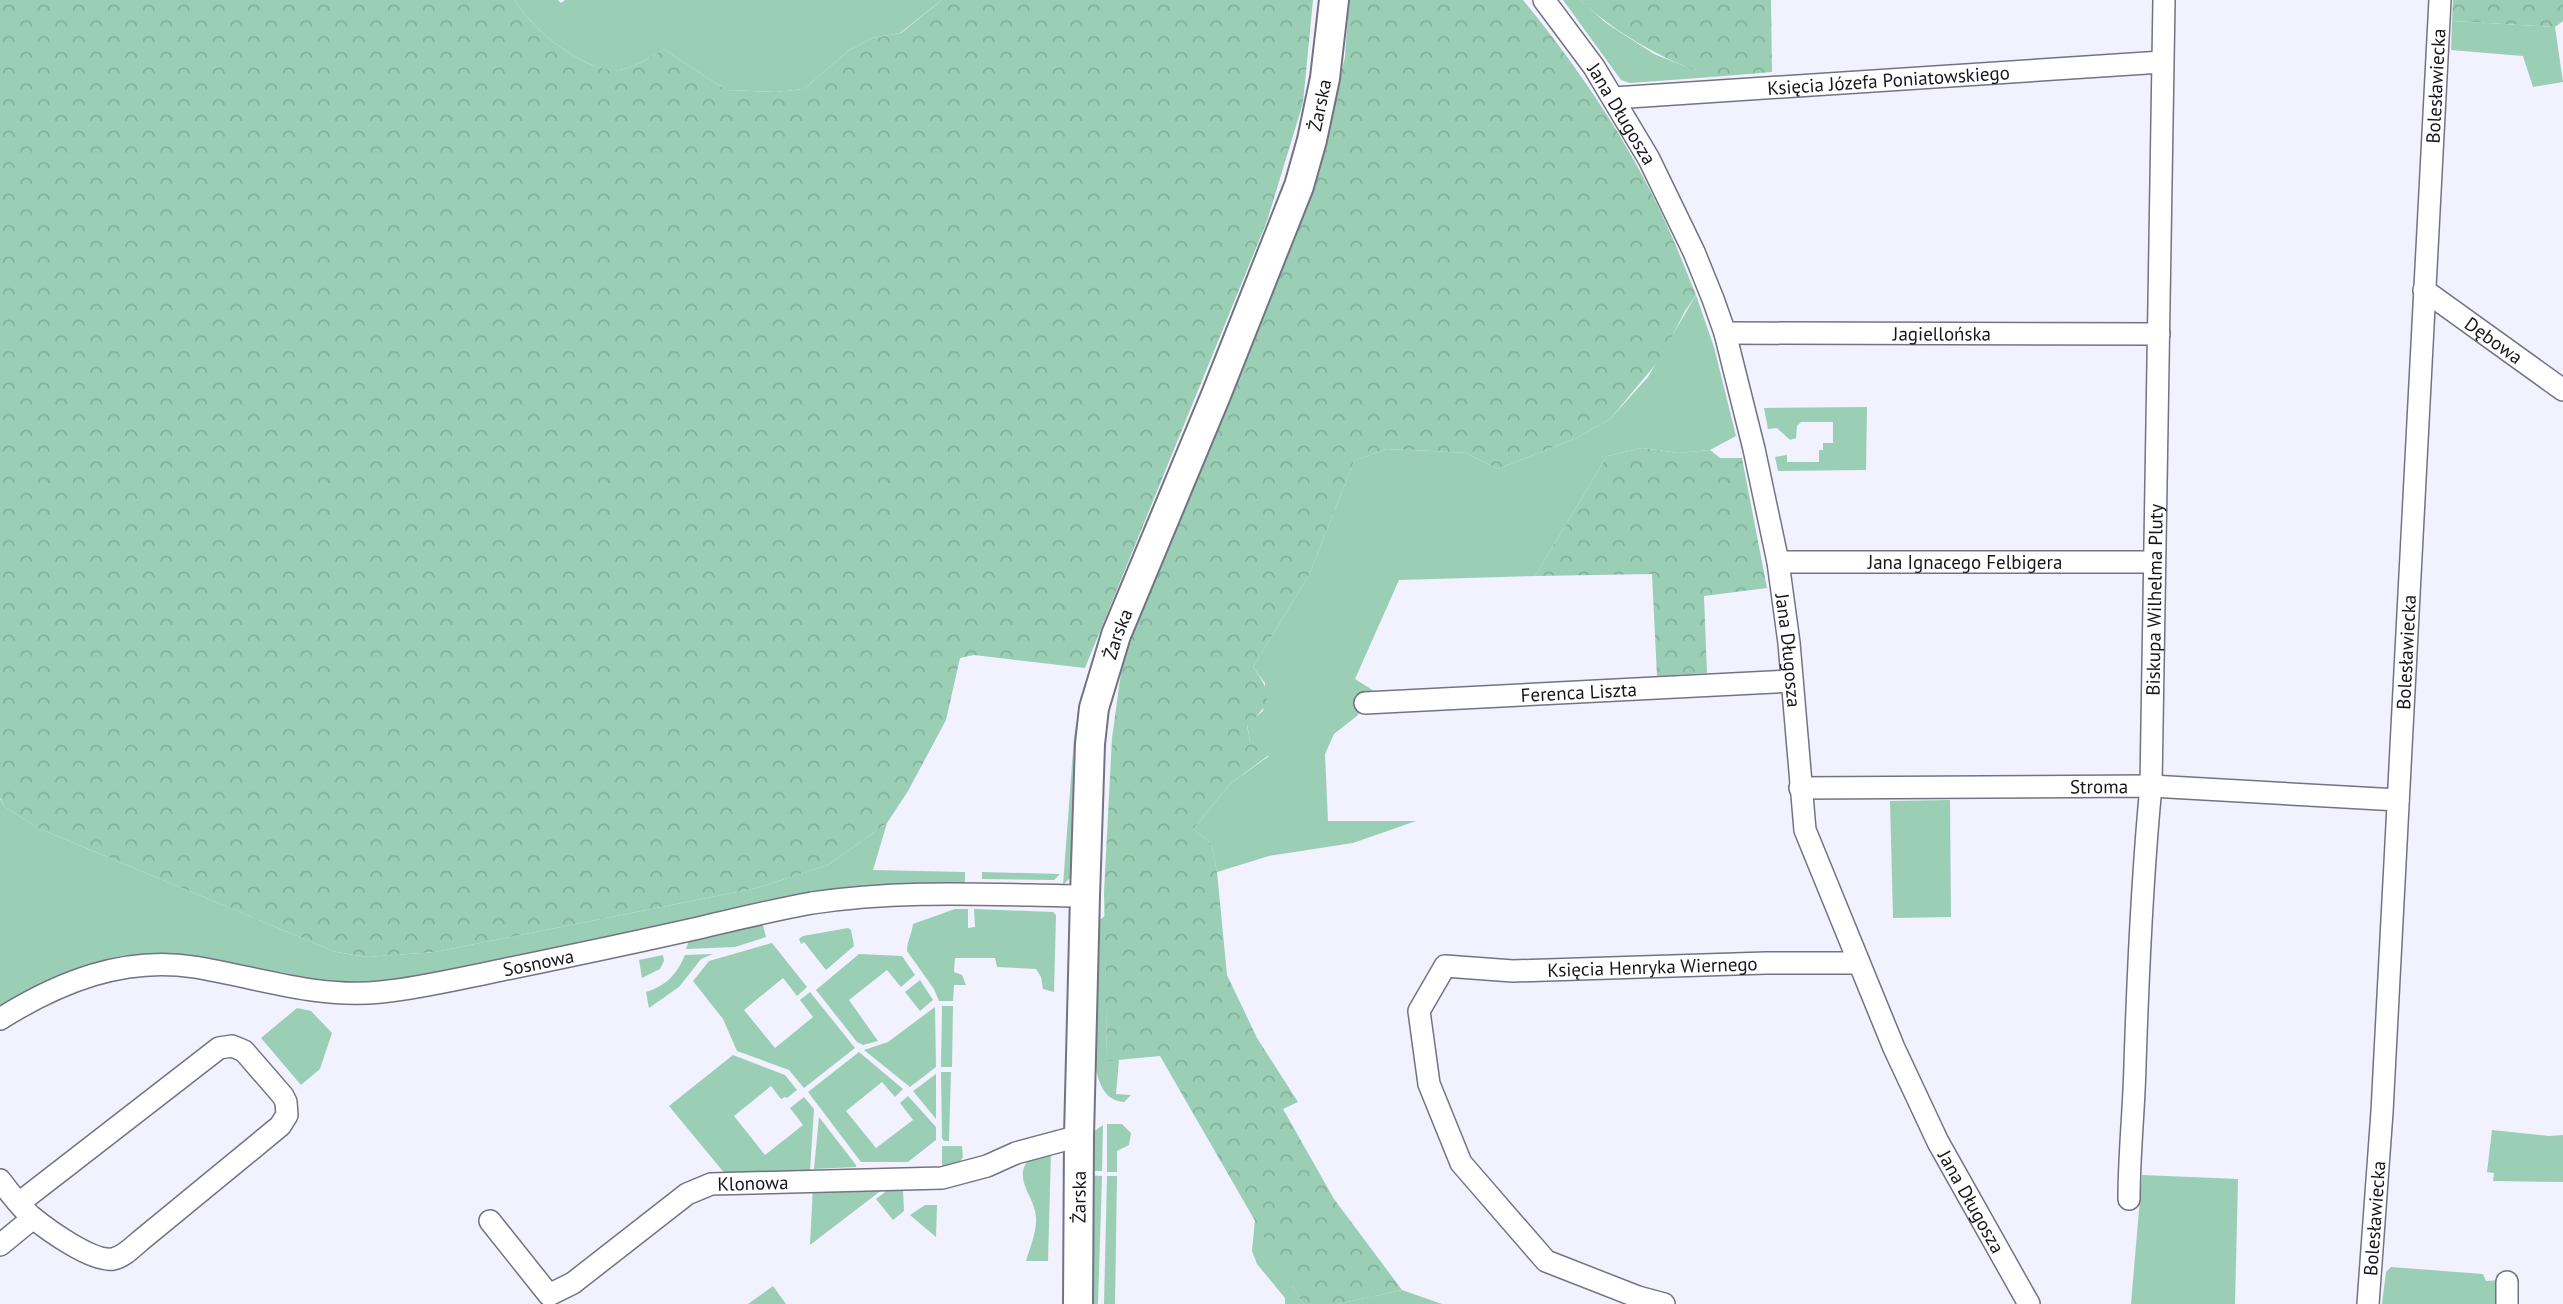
<svg xmlns="http://www.w3.org/2000/svg" width="2563" height="1304" font-family="'PT Sans',sans-serif">
  <style>
    .green { fill: #9acfb5 }
    .forest { fill: url(#forest-crowns) }
    .lines { fill: none; stroke-linecap: round; stroke-linejoin: round }
    .street-casing { stroke: #747284; stroke-width: 24 }
    .secondary-casing { stroke: #747284; stroke-width: 32 }
    .street { stroke: #fff; stroke-width: 21 }
    .secondary { stroke: #fff; stroke-width: 28 }
    .labels { text-anchor: middle; stroke-width: 7; stroke-linejoin: round; paint-order: stroke }
    .street-label { font-size: 19px; fill: #16151c; stroke: #fff }
  </style>
  <defs>
    <pattern id="forest-crowns" width="20" height="18" patternUnits="userSpaceOnUse" patternTransform="scale(1.75)"><rect width="20" height="18" fill="#9acfb5"/><path d="M2 6a3 3 0 1 1 6 0M12 15a3 3 0 1 1 6 0" fill="none" stroke="#84b19b"/></pattern>
  </defs>
  <rect width="100%" height="100%" fill="#f2f1fe"/>
  <path class="green" d="M 515,0 L 558,0 L 561,3 L 565,0 L 942,0 L 900,33 L 872,38 L 848,51 L 804,89 L 776,92 L 726,90 L 664,49 C 652,56 634,68 620,70 C 585,73 531,29 515,0 Z
    M 1563,0 L 1580,0 L 1606,23 L 1654,54 L 1712,77 L 1630,83 L 1621,80 Z
    M 2452,21 L 2555,27 L 2563,82 L 2533,87 L 2523,56 L 2451,50 Z
    M 1696,295 L 1714,347 L 1736,436 L 1710,450 L 1678,453 L 1642,448 L 1607,456 L 1535,576 L 1399,580 L 1355,679 L 1374,691 L 1357,716 L 1334,734 L 1325,754 L 1328,821 L 1416,821 L 1353,843 L 1269,856 L 1217,872 L 1211,843 L 1193,829 L 1231,783 L 1269,756 L 1250,741 L 1247,724 L 1263,711 L 1265,683 L 1253,667 L 1309,575 L 1354,461 L 1386,449 L 1432,451 L 1466,453 L 1498,469 L 1576,438 L 1610,419 L 1648,377 Z
    M 1867,407 L 1866,470 L 1778,471 L 1775,457 L 1787,455 L 1787,462 L 1819,462 L 1819,450 L 1823,450 L 1823,443 L 1833,443 L 1833,422 L 1801,422 L 1797,426 L 1796,438 L 1790,440 L 1777,428 L 1768,429 L 1764,408 Z
    M 1081,695 L 1083,700 L 1073,875 L 1063,885 L 1074,738 Z
    M 0,799 L 5,807 L 38,828 L 336,952 L 367,957 L 435,952 L 757,888 L 828,865 L 887,823 L 873,870 L 965,872 L 965,887 L 429,977 L 361,985 L 90,966 L 38,986 L 0,1008 Z
    M 1950,800 L 1951,917 L 1893,918 L 1890,801 Z
    M 982,872 L 1060,874 L 1054,880 L 982,879 Z
    M 955,909 L 968,909 L 968,928 L 975,927 L 974,909 L 1053,912 L 1056,915 L 1054,992 L 1043,989 L 1041,977 L 1036,969 L 997,967 L 995,958 L 955,958 L 954,972 L 962,975 L 966,985 L 954,985 L 953,1001 L 939,1001 L 934,989 L 907,951 C 907,941 912,934 913,924 Z
    M 1105,916 L 1107,1060 L 1119,1060 L 1116,1094 L 1131,1095 L 1124,1102 C 1105,1101 1098,1083 1096,1067 L 1092,955 L 1098,921 Z
    M 762,922 L 766,937 L 735,947 L 686,949 L 689,941 Z
    M 848,928 L 851,930 L 854,946 L 826,970 L 804,942 L 801,944 L 799,939 L 803,936 Z
    M 772,943 L 807,987 L 797,996 L 783,978 L 744,1010 L 775,1048 L 813,1017 L 800,1000 L 810,992 L 855,1048 L 804,1088 L 789,1070 L 737,1051 L 723,1019 L 693,981 L 709,961 Z
    M 713,954 L 701,959 L 679,987 L 649,1008 L 646,992 C 666,986 677,974 685,955 Z
    M 859,954 L 902,956 L 915,975 L 901,987 L 887,970 L 849,1000 L 878,1041 L 863,1045 L 857,1042 L 816,990 Z
    M 663,955 L 664,961 L 660,969 L 642,978 L 639,960 Z
    M 920,980 L 933,1000 L 920,1011 L 905,992 Z
    M 942,1006 L 953,1006 L 952,1067 L 941,1067 Z
    M 935,1007 L 936,1067 L 910,1087 L 864,1050 L 888,1042 Z
    M 297,1008 L 311,1011 L 332,1033 L 320,1069 L 301,1085 L 261,1038 Z
    M 859,1052 L 903,1089 L 895,1097 L 882,1082 L 846,1111 L 876,1148 L 913,1120 L 900,1103 L 908,1096 L 936,1127 L 936,1140 L 908,1162 L 861,1162 L 808,1092 Z
    M 733,1055 L 785,1075 L 797,1090 L 787,1098 L 785,1097 L 781,1099 L 771,1086 L 734,1116 L 765,1155 L 803,1125 L 790,1108 L 804,1097 L 814,1109 L 810,1171 L 726,1175 L 669,1106 Z
    M 941,1072 L 951,1072 L 949,1141 L 944,1141 L 942,1138 Z
    M 936,1074 L 936,1119 L 913,1091 Z
    M 819,1117 L 856,1165 L 856,1167 L 814,1169 Z
    M 1107,1124 L 1122,1124 L 1131,1133 L 1129,1145 L 1117,1151 L 1117,1172 L 1107,1172 Z
    M 1103,1125 L 1102,1171 L 1086,1171 L 1093,1132 Z
    M 2492,1130 L 2549,1136 L 2563,1135 L 2563,1182 L 2493,1181 L 2494,1173 L 2487,1172 Z
    M 942,1146 L 962,1146 L 963,1157 L 957,1166 L 942,1169 Z
    M 1051,1152 L 1048,1261 L 1026,1261 C 1030,1248 1037,1231 1036,1217 C 1035,1197 1013,1180 1028,1160 Z
    M 1086,1175 L 1102,1176 L 1098,1304 L 1092,1304 L 1086,1214 Z
    M 2142,1175 L 2238,1179 L 2235,1304 L 2131,1304 Z
    M 1107,1176 L 1117,1176 L 1115,1304 L 1104,1304 Z
    M 813,1186 L 887,1186 L 810,1245 Z
    M 893,1186 L 898,1186 L 903,1191 L 904,1211 L 893,1220 L 876,1199 Z
    M 925,1205 L 937,1205 L 936,1237 L 910,1215 Z
    M 1255,1219 L 1303,1304 L 1285,1304 L 1285,1298 L 1257,1264 L 1252,1251 Z
    M 2391,1267 L 2483,1274 L 2486,1281 L 2501,1280 L 2500,1304 L 2382,1304 L 2386,1272 Z
    M 773,1286 L 786,1304 L 748,1304 Z
    M 1402,1290 L 1442,1304 L 1338,1304 Z"/>
  <path class="forest" d="M 0,0 L 515,0 C 531,29 585,73 620,70 C 634,68 652,56 664,49 L 726,90 L 776,92 L 804,89 L 848,51 L 872,38 L 901,33 L 942,0 L 1313,0 L 1303,103 L 1267,221 L 1085,668 L 974,655 L 960,658 L 946,720 L 908,791 L 887,823 L 828,865 L 757,888 L 435,952 L 368,957 L 336,952 L 38,828 L 5,807 L 0,798 Z
    M 1349,0 L 1523,0 C 1578,67 1629,142 1665,221 C 1676,245 1686,270 1696,295 L 1685,311 L 1661,358 L 1610,419 L 1576,438 L 1498,469 L 1466,453 L 1432,451 L 1386,449 L 1354,461 L 1309,575 L 1253,667 C 1272,693 1273,703 1247,725 L 1250,741 L 1269,755 L 1231,783 L 1193,829 L 1211,843 L 1217,872 L 1227,975 L 1257,1038 L 1298,1102 L 1283,1109 L 1334,1199 L 1402,1290 L 1338,1304 L 1303,1304 L 1160,1056 L 1107,1061 L 1104,892 L 1112,738 L 1123,658 L 1278,271 L 1322,154 L 1345,57 Z
    M 1580,0 L 1771,0 L 1772,72 L 1712,77 C 1661,58 1621,37 1580,0 Z
    M 2453,0 L 2563,0 L 2563,21 L 2555,27 L 2452,21 Z
    M 1642,448 L 1678,453 L 1710,450 L 1720,458 L 1742,458 L 1767,588 L 1704,596 L 1707,673 L 1657,676 L 1652,574 L 1535,576 L 1607,456 Z"/>
  <g class="lines">
    <g class="street-casing">
      <g id="street">
        <path id="s1" d="M 1544,0 L 1594,67 L 1649,159 L 1694,252 L 1713,299 L 1725,333 L 1754,449 L 1778,562 L 1789,643 L 1805,830 L 1894,1048 L 1938,1142 L 2029,1304"/>
        <path id="s2" d="M 1614,98 L 2162,62"/>
        <path id="s3" d="M 2424,290 L 2563,390"/>
        <path id="s4" d="M 1725,333 L 2159,334"/>
        <path id="s5" d="M 1778,562 L 2154,562"/>
        <path id="s6" d="M 1365,703 L 1792,681"/>
        <path id="s7" d="M 1800,788 L 2151,786 L 2398,800"/>
        <path id="s8" d="M 0,1019 C 59,982 124,956 194,967 C 257,977 317,999 381,992 C 422,988 462,978 502,970 C 560,958 618,946 676,933 C 722,923 767,911 812,903 C 903,889 994,895 1085,896"/>
        <path d="M 0,1180 C 10,1193 20,1207 32,1217 C 48,1230 92,1262 113,1259 C 123,1257 132,1248 140,1241 L 280,1126 L 287,1115 L 286,1102 L 283,1096 L 244,1051 L 232,1046 L 219,1048 L 19,1203"/>
        <path id="s9" d="M 2129,1199 C 2129,1154 2134,1110 2135,1065 C 2138,972 2142,879 2151,786 L 2164,0"/>
        <path id="s10" d="M 490,1221 L 549,1295 L 573,1283 L 687,1194 L 711,1184 L 942,1178 L 987,1166 L 1016,1153 L 1079,1136"/>
        <path d="M 0,1245 L 33,1218"/>
        <path id="s11" d="M 1664,1304 L 1638,1297 L 1546,1261 L 1461,1163 L 1429,1084 L 1419,1011 L 1445,966 L 1513,971 L 1766,963 L 1859,963"/>
        <path id="s12" d="M 2368,1304 L 2382,1112 L 2440,0"/>
        <path d="M 2507,1304 L 2507,1282"/>
      </g>
    </g>
    <g class="secondary-casing">
      <g id="secondary">
        <path id="s13" d="M 1078,1304 L 1079,1136 L 1085,896 L 1090,744 L 1094,708 L 1116,635 L 1216,395 L 1299,186 L 1312,140 L 1325,78 L 1334,0"/>
      </g>
    </g>
    <use href="#street" class="street"/>
    <use href="#secondary" class="secondary"/>
  </g>
  <g class="labels">
    <g class="street-label">
      <text dy="7" stroke="none"><textPath href="#s2" startOffset="275">Księcia Józefa Poniatowskiego</textPath></text>
      <text dy="7" stroke="none"><textPath href="#s12" startOffset="1220">Bolesławiecka</textPath></text>
      <text dy="7" stroke="none"><textPath href="#s13" startOffset="1241">Żarska</textPath></text>
      <text dy="7" stroke="none"><textPath href="#s1" startOffset="138">Jana Długosza</textPath></text>
      <text dy="7" stroke="none"><textPath href="#s4" startOffset="217">Jagiellońska</textPath></text>
      <text dy="7" stroke="none"><textPath href="#s3" startOffset="86">Dębowa</textPath></text>
      <text dy="7" stroke="none"><textPath href="#s5" startOffset="187">Jana Ignacego Felbigera</textPath></text>
      <text dy="7" stroke="none"><textPath href="#s9" startOffset="600">Biskupa Wilhelma Pluty</textPath></text>
      <text dy="7" stroke="none"><textPath href="#s13" startOffset="674">Żarska</textPath></text>
      <text dy="7" stroke="none"><textPath href="#s1" startOffset="705">Jana Długosza</textPath></text>
      <text dy="7" stroke="none"><textPath href="#s12" startOffset="653">Bolesławiecka</textPath></text>
      <text dy="7" stroke="none"><textPath href="#s6" startOffset="214">Ferenca Liszta</textPath></text>
      <text dy="7" stroke="none"><textPath href="#s7" startOffset="299">Stroma</textPath></text>
      <text dy="7" stroke="none"><textPath href="#s8" startOffset="555">Sosnowa</textPath></text>
      <text dy="7" stroke="none"><textPath href="#s11" startOffset="674">Księcia Henryka Wiernego</textPath></text>
      <text dy="7" stroke="none"><textPath href="#s10" startOffset="334">Klonowa</textPath></text>
      <text dy="7" stroke="none"><textPath href="#s13" startOffset="107">Żarska</textPath></text>
      <text dy="7" stroke="none"><textPath href="#s1" startOffset="1293">Jana Długosza</textPath></text>
      <text dy="7" stroke="none"><textPath href="#s12" startOffset="86">Bolesławiecka</textPath></text>
    </g>
  </g>
</svg>
